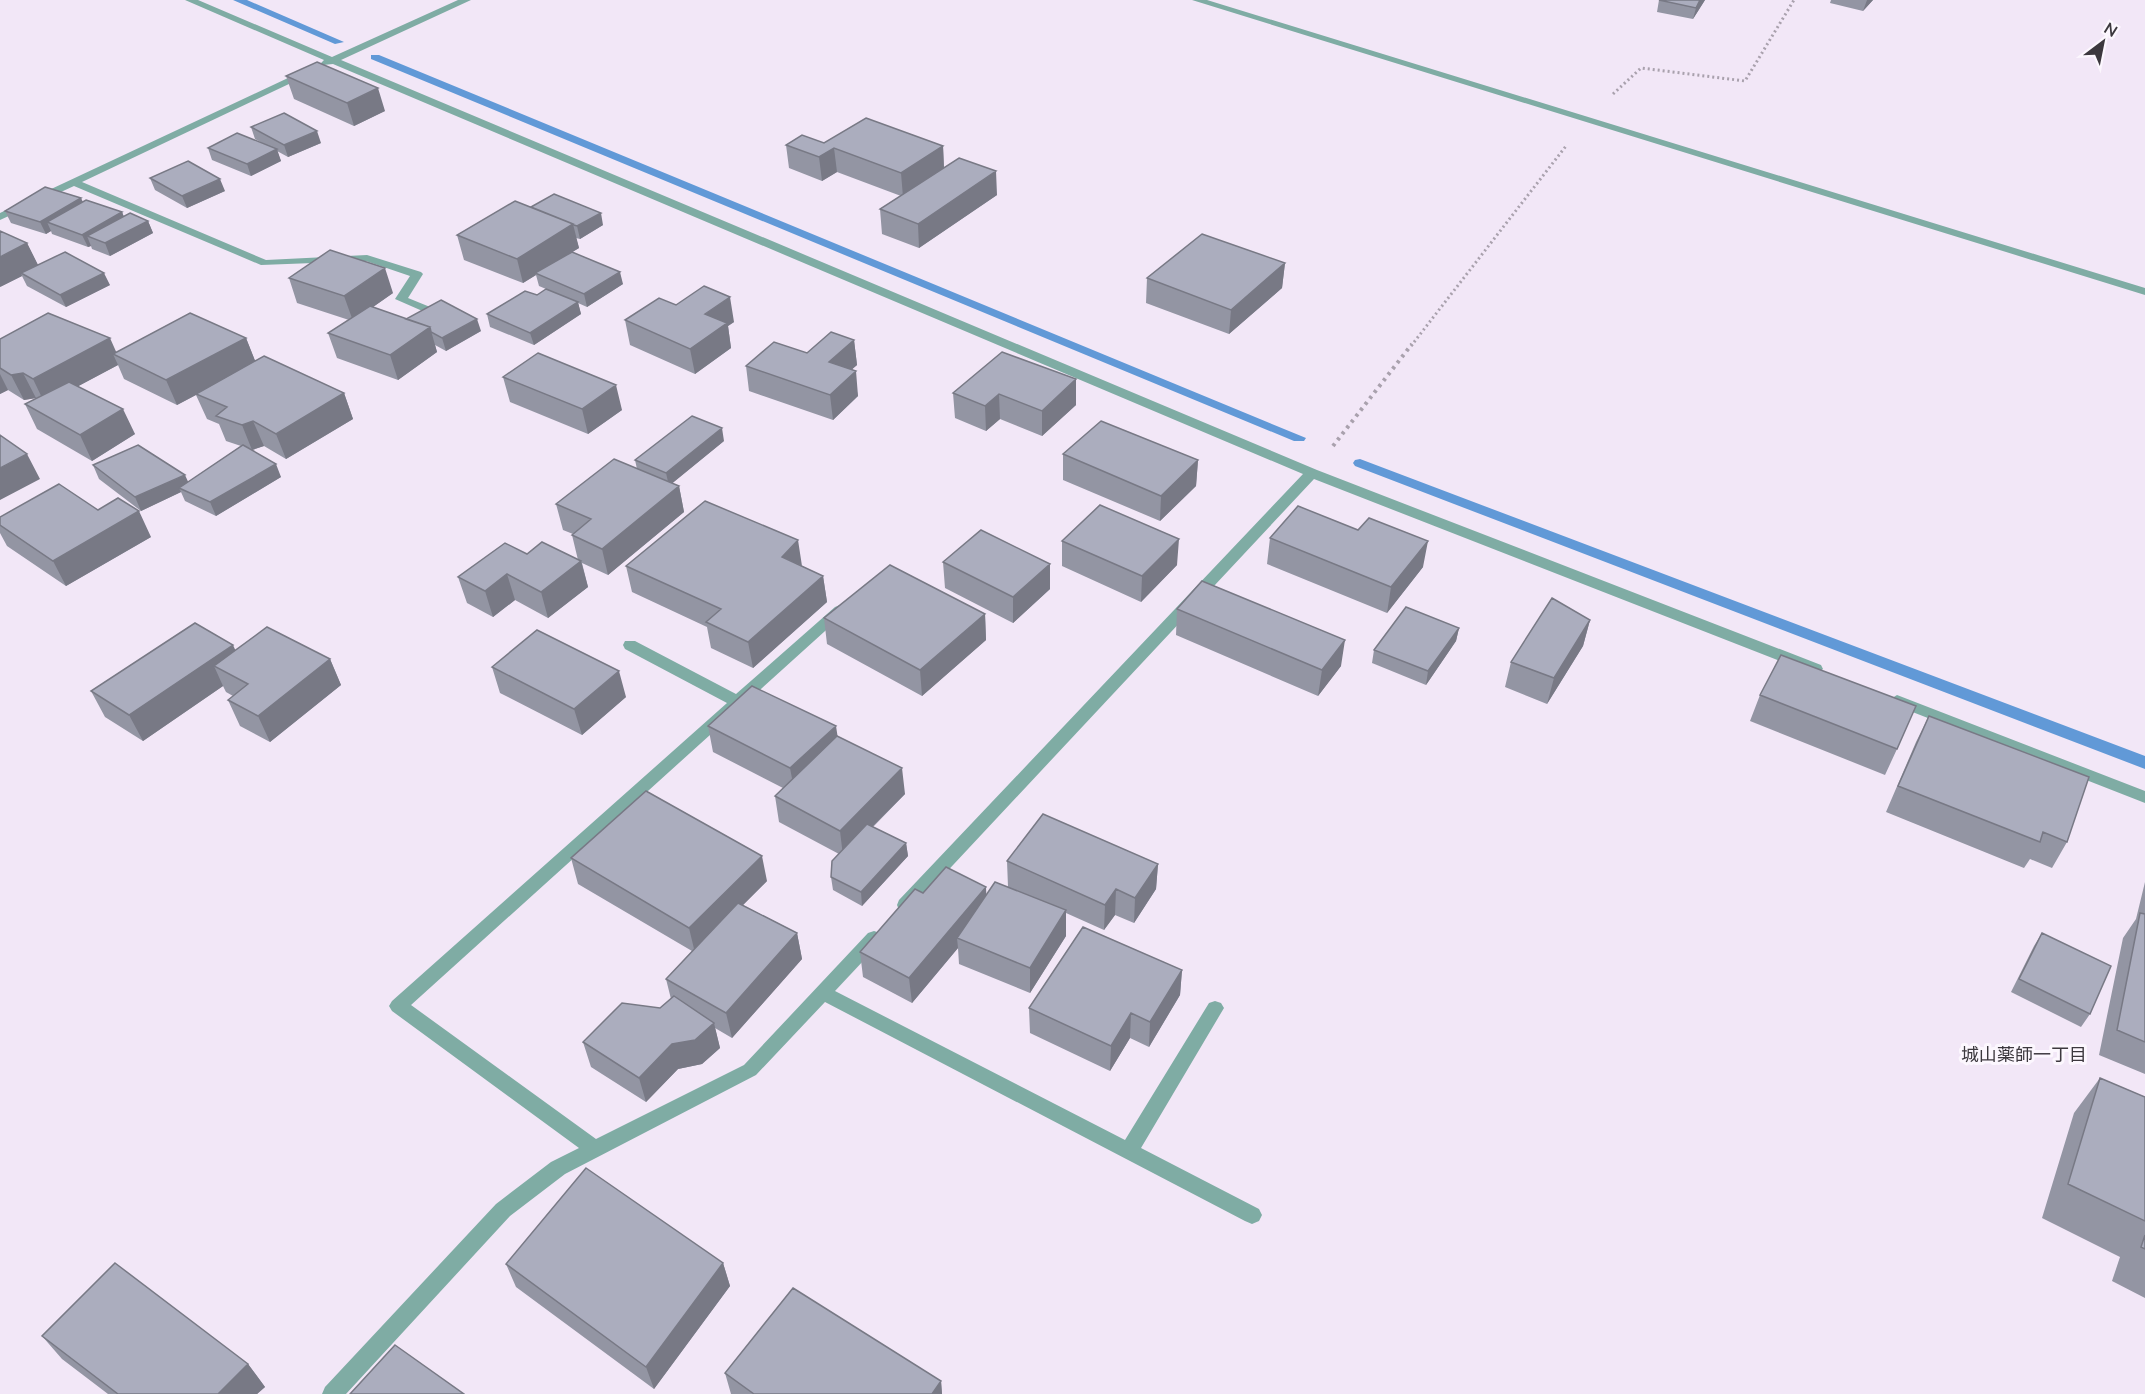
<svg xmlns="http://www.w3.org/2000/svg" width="2145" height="1394" font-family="'Nunito Sans','Noto Sans JP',sans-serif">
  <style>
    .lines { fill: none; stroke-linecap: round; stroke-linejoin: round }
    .stream { fill: #6199d7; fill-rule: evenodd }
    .path-far1 { stroke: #a9a1ad; stroke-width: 3; stroke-dasharray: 2 3; stroke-linecap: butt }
    .path { stroke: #a9a1ad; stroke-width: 4; stroke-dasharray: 3 4.5; stroke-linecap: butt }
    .minor { fill: #7faca4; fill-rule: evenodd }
    .wall { fill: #9395a3 }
    .shaded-wall { fill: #787985 }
    .building { fill: #abadbe; stroke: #787985; stroke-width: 1.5 }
    .labels { text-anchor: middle; stroke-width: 6; stroke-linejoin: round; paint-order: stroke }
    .neighbourhood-label { font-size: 18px; fill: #3c383e; stroke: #fcf7fe }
  </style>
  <rect width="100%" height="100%" fill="#f2e7f7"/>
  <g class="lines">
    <path class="stream" d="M 233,0 L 247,0 L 344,42 L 335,44 Z
      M 371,55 L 379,55 L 1306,438 L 1304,441 L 1294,441 L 371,59 Z
      M 1360,459 L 2145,756 L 2145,769 L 1355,466 L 1353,463 L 1355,460 Z"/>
    <path class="path-far1" d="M 1613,94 L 1641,68 L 1745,81 L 1794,0
      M 1411,346 L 1566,146"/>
    <path class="path" d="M 1333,446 L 1412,344"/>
    <path class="minor" d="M 185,0 L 198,0 L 332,57 L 458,0 L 471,0 L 341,60 L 1317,470 L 1821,665 L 1823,669 L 1816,674 L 1811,673 L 1314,479 L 911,910 L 905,912 L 899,910 L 897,905 L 899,900 L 1303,474 L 333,64 L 323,65 L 321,63 L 324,60 Z
      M 1192,0 L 1207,0 L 2145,288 L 2145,295 Z
      M 305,70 L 308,71 L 308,75 L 82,182 L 266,260 L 367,255 L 421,272 L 423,274 L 408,298 L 435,309 L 435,313 L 427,313 L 395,299 L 410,276 L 366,261 L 261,265 L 74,186 L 0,220 L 0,213 Z
      M 840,605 L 847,610 L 845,613 L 411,1005 L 596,1139 L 744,1065 L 868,933 L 874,931 L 880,933 L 883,938 L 880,943 L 835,991 L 1125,1140 L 1209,1003 L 1215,1001 L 1221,1003 L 1224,1008 L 1221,1013 L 1141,1148 L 1259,1209 L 1262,1215 L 1259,1221 L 1252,1224 L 1245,1221 L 825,1002 L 756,1075 L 565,1174 L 510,1216 L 346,1394 L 322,1394 L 325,1387 L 496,1204 L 551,1162 L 579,1148 L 392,1011 L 389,1006 L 392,1001 L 727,703 L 625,649 L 623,645 L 625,641 L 635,641 L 736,694 L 835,607 Z
      M 1897,695 L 2145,791 L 2145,803 L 1892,704 L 1889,700 Z"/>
  </g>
  <path class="wall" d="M 1659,0 L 1705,0 L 1693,19 L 1657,12 Z
    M 1831,0 L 1873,0 L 1863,11 L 1830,3 Z
    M 286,76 L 385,111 L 354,126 L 294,99 Z
    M 251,127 L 321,143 L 288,157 L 277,151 L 281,161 L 251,176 L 212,160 L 208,148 L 266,145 L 255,139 Z
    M 824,143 L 943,146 L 944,168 L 997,195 L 919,248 L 882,234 L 880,209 L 901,196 L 837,172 L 822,181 L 789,168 L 786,145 Z
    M 150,178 L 225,191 L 187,208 L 155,190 Z
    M 83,202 L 122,212 L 124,217 L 148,221 L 153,233 L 110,256 L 92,249 L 91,246 L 88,247 L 52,234 L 51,231 L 46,234 L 11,223 L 5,211 Z
    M 531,207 L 603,225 L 580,239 L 576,238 L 579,248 L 572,252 L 623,284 L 587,307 L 578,303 L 581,314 L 534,345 L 490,327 L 487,314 L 537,295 L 546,289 L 539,286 L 536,275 L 523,283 L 464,260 L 457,235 Z
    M 27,243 L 38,265 L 110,285 L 66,307 L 27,286 L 22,276 L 0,287 Z
    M 1285,263 L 1282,288 L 1229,334 L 1146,303 L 1147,278 Z
    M 289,278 L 393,293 L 373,307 L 406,319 L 481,331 L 446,351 L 435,345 L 437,352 L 398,380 L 337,358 L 328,333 L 349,320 L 297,303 Z
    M 676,305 L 734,322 L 728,326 L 731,348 L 695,374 L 630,345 L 625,320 Z
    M 246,338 L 255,361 L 344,393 L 353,419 L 286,459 L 264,446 L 252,450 L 281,477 L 216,516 L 185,501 L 181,492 L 141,511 L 99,479 L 93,465 L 188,482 L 241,446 L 226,441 L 219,424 L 207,419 L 196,395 L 177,405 L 124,379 L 118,365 L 78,386 L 135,434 L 92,461 L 37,429 L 25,404 L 36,398 L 24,400 L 8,390 L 0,394 L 0,339 L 116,352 Z
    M 854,340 L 857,365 L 852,369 L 858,396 L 833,420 L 749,391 L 746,366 L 807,353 Z
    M 503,377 L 622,410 L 588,434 L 510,402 Z
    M 1076,379 L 1076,405 L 1042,436 L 1000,419 L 986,431 L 955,418 L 953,393 Z
    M 724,441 L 672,483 L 679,486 L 684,512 L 608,575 L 582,563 L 588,587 L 548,618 L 515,600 L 493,617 L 467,603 L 458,577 L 527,554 L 578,560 L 572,535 L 573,534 L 563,530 L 556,504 L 637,469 L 635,460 Z
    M 1063,454 L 1198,460 L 1196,486 L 1160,521 L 1063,480 Z
    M 98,510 L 151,537 L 66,586 L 7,546 L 0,533 L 0,517 Z
    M 1270,538 L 1423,567 L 1387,613 L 1267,564 Z
    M 1062,541 L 1177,565 L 1141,602 L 1062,566 Z
    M 943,562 L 1050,564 L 1050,589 L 1013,623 L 945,588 Z
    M 626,566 L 802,566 L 823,576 L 827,602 L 753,668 L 711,648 L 707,627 L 632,592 Z
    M 1177,609 L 1341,666 L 1318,696 L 1176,635 Z
    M 985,614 L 986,640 L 922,696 L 827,644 L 824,618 Z
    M 1590,620 L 1583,646 L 1547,704 L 1505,687 L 1511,662 Z
    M 1459,628 L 1456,641 L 1426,685 L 1372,663 L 1374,650 Z
    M 235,650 L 330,659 L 341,685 L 270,742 L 240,726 L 228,700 L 233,696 L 226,692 L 223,686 L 143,741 L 105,717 L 91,691 Z
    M 492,667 L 626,697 L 582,735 L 500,693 Z
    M 1760,695 L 1897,749 L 1885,775 L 1750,721 Z
    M 1929,716 L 2067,842 L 2052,868 L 2030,859 L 2024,868 L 1886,812 L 1916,742 Z
    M 708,726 L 838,736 L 905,794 L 873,827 L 906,843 L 908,856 L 862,906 L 833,890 L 831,877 L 839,854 L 779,822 L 775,796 L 783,788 L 713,752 Z
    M 571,858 L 767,881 L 743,905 L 797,933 L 802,959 L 732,1038 L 715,1028 L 720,1048 L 702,1064 L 678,1069 L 646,1102 L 591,1067 L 583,1042 L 660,1008 L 671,999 L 666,979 L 692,951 L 578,884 Z
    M 1007,861 L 1158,864 L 1156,889 L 1134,923 L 1115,915 L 1104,930 L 1066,913 L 1066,936 L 1030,993 L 959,964 L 958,948 L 912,1003 L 863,977 L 860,952 L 923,893 L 986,887 L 986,895 L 1008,887 Z
    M 2145,882 L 2145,1074 L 2099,1055 L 2123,938 L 2136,919 Z
    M 2042,933 L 2090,1014 L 2081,1027 L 2011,992 L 2034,946 Z
    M 1182,970 L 1180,995 L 1149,1047 L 1130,1038 L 1110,1071 L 1030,1033 L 1029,1008 Z
    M 2100,1078 L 2145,1097 L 2145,1298 L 2112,1281 L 2120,1257 L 2042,1218 L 2074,1113 Z
    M 723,1263 L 730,1286 L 654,1389 L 516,1287 L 506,1264 Z
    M 42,1336 L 248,1364 L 265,1387 L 257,1394 L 108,1394 L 62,1359 Z
    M 725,1373 L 941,1381 L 942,1394 L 731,1394 Z"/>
  <path class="shaded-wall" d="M 1700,0 L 1705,0 L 1693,19 L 1696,8 Z
    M 1867,0 L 1873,0 L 1863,11 Z
    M 378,88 L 385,111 L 354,126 L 347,103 Z
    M 317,131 L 321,143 L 288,157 L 284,145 Z
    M 943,146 L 944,169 L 903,197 L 901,173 Z
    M 834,148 L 837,172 L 822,181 L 819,157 Z
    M 277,149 L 281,161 L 251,176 L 247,164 Z
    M 996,171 L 997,195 L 919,248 L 918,224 Z
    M 220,179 L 225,191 L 187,208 L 182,196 Z
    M 81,198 L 87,210 L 47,222 L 51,231 L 46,234 L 40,222 Z
    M 122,212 L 127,225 L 87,236 L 91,246 L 88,247 L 82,235 Z
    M 601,213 L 603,225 L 580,239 L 577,226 Z
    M 148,221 L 153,233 L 110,256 L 105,243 Z
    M 573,224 L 579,248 L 537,274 L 535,273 L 536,275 L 523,283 L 517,259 Z
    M 27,243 L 39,267 L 21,273 L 22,276 L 0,287 L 0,257 Z
    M 1285,263 L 1282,288 L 1229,334 L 1231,310 Z
    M 385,268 L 393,293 L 353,321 L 344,296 Z
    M 620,272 L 623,284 L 587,307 L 584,294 Z
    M 104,273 L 110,285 L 66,307 L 60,295 Z
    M 730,297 L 734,322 L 728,326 L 731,348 L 695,374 L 690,349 L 705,314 Z
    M 578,302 L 581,314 L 534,345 L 530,333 Z
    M 477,319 L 481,331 L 446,351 L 442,338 Z
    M 430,327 L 437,352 L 398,380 L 390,355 Z
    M 110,338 L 118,356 L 113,354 L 118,365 L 45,404 L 33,379 Z
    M 246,338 L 256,363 L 177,405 L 166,380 Z
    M 854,340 L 857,365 L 832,387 L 829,362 Z
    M 856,371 L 858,396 L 833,420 L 830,395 Z
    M 23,373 L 36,398 L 24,400 L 11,375 Z
    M 0,374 L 8,390 L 0,394 Z
    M 1076,379 L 1076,405 L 1042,436 L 1042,411 Z
    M 616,385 L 622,410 L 588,434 L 582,409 Z
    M 344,393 L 353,419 L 286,459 L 276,434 Z
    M 999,394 L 1000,419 L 986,431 L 985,406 Z
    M 123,409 L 135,434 L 92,461 L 80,435 Z
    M 253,421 L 264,446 L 252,450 L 242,425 Z
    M 722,428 L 724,441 L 669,486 L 666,473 Z
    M 27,454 L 40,479 L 0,500 L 0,468 Z
    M 1198,460 L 1196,486 L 1160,521 L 1161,496 Z
    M 276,464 L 281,477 L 216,516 L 210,502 Z
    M 185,475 L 191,488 L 179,488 L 181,492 L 141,511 L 135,497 Z
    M 679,486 L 684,512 L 608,575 L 602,549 Z
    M 139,511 L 151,537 L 66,586 L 53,561 Z
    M 1179,539 L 1177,565 L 1141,602 L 1142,576 Z
    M 798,540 L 802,566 L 782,557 Z
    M 1428,541 L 1423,567 L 1387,613 L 1391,587 Z
    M 581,561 L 588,587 L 548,618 L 541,592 Z
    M 1050,564 L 1050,589 L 1013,623 L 1013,597 Z
    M 507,574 L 515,600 L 493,617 L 485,591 Z
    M 823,576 L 827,602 L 753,668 L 748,642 Z
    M 985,614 L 986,640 L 922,696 L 920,670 Z
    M 1590,620 L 1583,646 L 1547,704 L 1554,678 Z
    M 1459,628 L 1456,641 L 1426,685 L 1428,671 Z
    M 1345,640 L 1341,666 L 1318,696 L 1322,670 Z
    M 233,645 L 245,671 L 214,666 L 223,686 L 143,741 L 129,715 Z
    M 330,659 L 341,685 L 270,742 L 258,716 Z
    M 619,671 L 626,697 L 582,735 L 574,709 Z
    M 836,726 L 840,752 L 795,794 L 790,768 Z
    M 902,768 L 905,794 L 843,856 L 840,831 Z
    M 906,843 L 908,856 L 862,906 L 861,892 Z
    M 762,856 L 767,881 L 695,953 L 689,928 Z
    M 1158,864 L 1156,889 L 1134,923 L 1135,898 Z
    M 986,887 L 987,912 L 957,938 L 958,948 L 912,1003 L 909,978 Z
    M 1116,889 L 1115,915 L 1104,930 L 1105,905 Z
    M 1066,910 L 1066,936 L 1030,993 L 1030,968 Z
    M 797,933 L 802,959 L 732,1038 L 726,1013 Z
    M 1182,970 L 1180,995 L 1149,1047 L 1150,1022 Z
    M 1131,1013 L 1130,1038 L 1110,1071 L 1111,1046 Z
    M 714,1023 L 720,1048 L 702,1064 L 678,1069 L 646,1102 L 639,1078 L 672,1044 Z
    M 723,1263 L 730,1286 L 654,1389 L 646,1367 Z
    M 248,1364 L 265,1387 L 257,1394 L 218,1394 Z
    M 941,1381 L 942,1394 L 932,1394 Z"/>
  <path class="building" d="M 1659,0 L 1700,0 L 1696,8 Z
    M 317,62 L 378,88 L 347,103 L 286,76 Z
    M 284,113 L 317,131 L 284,145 L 251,127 Z
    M 866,118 L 943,146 L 901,173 L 834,148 L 819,157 L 786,145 L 802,135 L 824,143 Z
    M 237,133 L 277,149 L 247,164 L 208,148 Z
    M 959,158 L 996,171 L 918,224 L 880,209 Z
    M 188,161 L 220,179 L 182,196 L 150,178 Z
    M 45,187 L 81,198 L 40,222 L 5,211 Z
    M 554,194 L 601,213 L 577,226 L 574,225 L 573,224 L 531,207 Z
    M 86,200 L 122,212 L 82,235 L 47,222 Z
    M 515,201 L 573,224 L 517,259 L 457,235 Z
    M 130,213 L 148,221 L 105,243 L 87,236 Z
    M 0,231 L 27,243 L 0,257 Z
    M 1202,234 L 1285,263 L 1231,310 L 1147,278 Z
    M 330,250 L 385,268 L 344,296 L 289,278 Z
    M 65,252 L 104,273 L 60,295 L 21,273 Z
    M 572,252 L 620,272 L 584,294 L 535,273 Z
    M 704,286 L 730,297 L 705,314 L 727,323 L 690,349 L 625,320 L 659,298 L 676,305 Z
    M 546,289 L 578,302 L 530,333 L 487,314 L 525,291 L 537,295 Z
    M 441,300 L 477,319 L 442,338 L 431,332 L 430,327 L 406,319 Z
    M 370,306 L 430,327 L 390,355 L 328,333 Z
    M 48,313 L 110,338 L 33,379 L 23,373 L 11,375 L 0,368 L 0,339 Z
    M 190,313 L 246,338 L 166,380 L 113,354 Z
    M 831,332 L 854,340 L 829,362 L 856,371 L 830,395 L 746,366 L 774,342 L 807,353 Z
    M 1002,352 L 1076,379 L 1042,411 L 999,394 L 985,406 L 953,393 Z
    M 538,353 L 616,385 L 582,409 L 503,377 Z
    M 264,356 L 344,393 L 276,434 L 253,421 L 242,425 L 216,416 L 227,407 L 196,394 Z
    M 69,382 L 123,409 L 80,435 L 25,404 Z
    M 692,416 L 722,428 L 666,473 L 635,460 Z
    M 1101,421 L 1198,460 L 1161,496 L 1063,454 Z
    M 0,435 L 27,454 L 0,468 Z
    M 138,445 L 185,475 L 135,497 L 93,465 Z
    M 243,445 L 276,464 L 210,502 L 179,488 Z
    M 614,459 L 679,486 L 602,549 L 572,535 L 591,519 L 556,504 Z
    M 59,484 L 98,510 L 118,498 L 139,511 L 53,561 L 0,525 L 0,517 Z
    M 705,501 L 798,540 L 782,557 L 823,576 L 748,642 L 706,622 L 721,609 L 626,566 Z
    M 1100,505 L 1179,539 L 1142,576 L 1062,541 Z
    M 1298,506 L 1358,530 L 1369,518 L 1428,541 L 1391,587 L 1270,538 Z
    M 981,530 L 1050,564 L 1013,597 L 943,562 Z
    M 542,542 L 581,561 L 541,592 L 507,574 L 485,591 L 458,577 L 505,543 L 527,554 Z
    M 890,565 L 985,614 L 920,670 L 824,618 Z
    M 1202,581 L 1345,640 L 1322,670 L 1177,609 Z
    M 1552,598 L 1590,620 L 1554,678 L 1511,662 Z
    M 1406,607 L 1459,628 L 1428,671 L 1374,650 Z
    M 195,623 L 233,645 L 129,715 L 91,691 Z
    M 267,627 L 330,659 L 258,716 L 228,700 L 248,684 L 214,666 Z
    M 537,630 L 619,671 L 574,709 L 492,667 Z
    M 1781,655 L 1916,706 L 1897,749 L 1760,695 Z
    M 752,686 L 836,726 L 790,768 L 708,726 Z
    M 1929,716 L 2089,777 L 2067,842 L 2043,832 L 2040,842 L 1898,786 Z
    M 837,736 L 902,768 L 840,831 L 775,796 Z
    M 646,791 L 762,856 L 689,928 L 571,858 Z
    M 1043,814 L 1158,864 L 1135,898 L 1116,889 L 1105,905 L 1007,861 Z
    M 867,824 L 906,843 L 861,892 L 831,877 L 832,861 Z
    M 946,867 L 986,887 L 909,978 L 860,952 L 915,889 L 923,893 Z
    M 995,882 L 1066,910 L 1030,968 L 957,938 Z
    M 738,903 L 797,933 L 726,1013 L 666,979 Z
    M 2140,913 L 2145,914 L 2145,1042 L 2117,1030 Z
    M 1083,927 L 1182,970 L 1150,1022 L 1131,1013 L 1111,1046 L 1029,1008 Z
    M 2042,933 L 2111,966 L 2090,1014 L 2019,979 Z
    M 674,996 L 714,1023 L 695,1040 L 672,1044 L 639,1078 L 583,1042 L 622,1003 L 660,1008 Z
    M 2100,1078 L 2145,1097 L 2145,1221 L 2068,1184 Z
    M 586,1168 L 723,1263 L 646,1367 L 506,1264 Z
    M 2145,1235 L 2145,1249 L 2141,1247 Z
    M 115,1263 L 248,1364 L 218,1394 L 118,1394 L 42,1336 Z
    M 793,1288 L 941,1381 L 932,1394 L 754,1394 L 725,1373 Z
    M 395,1345 L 464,1394 L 350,1394 Z"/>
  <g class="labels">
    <g class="neighbourhood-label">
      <text x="2024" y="1061">城山薬師一丁目</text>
    </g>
  </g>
  <g transform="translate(2103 42) rotate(32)" stroke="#fcf7fe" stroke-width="4.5" paint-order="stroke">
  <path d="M0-4.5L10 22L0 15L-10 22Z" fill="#3c383e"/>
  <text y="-9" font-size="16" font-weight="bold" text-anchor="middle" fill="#3c383e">N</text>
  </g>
</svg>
